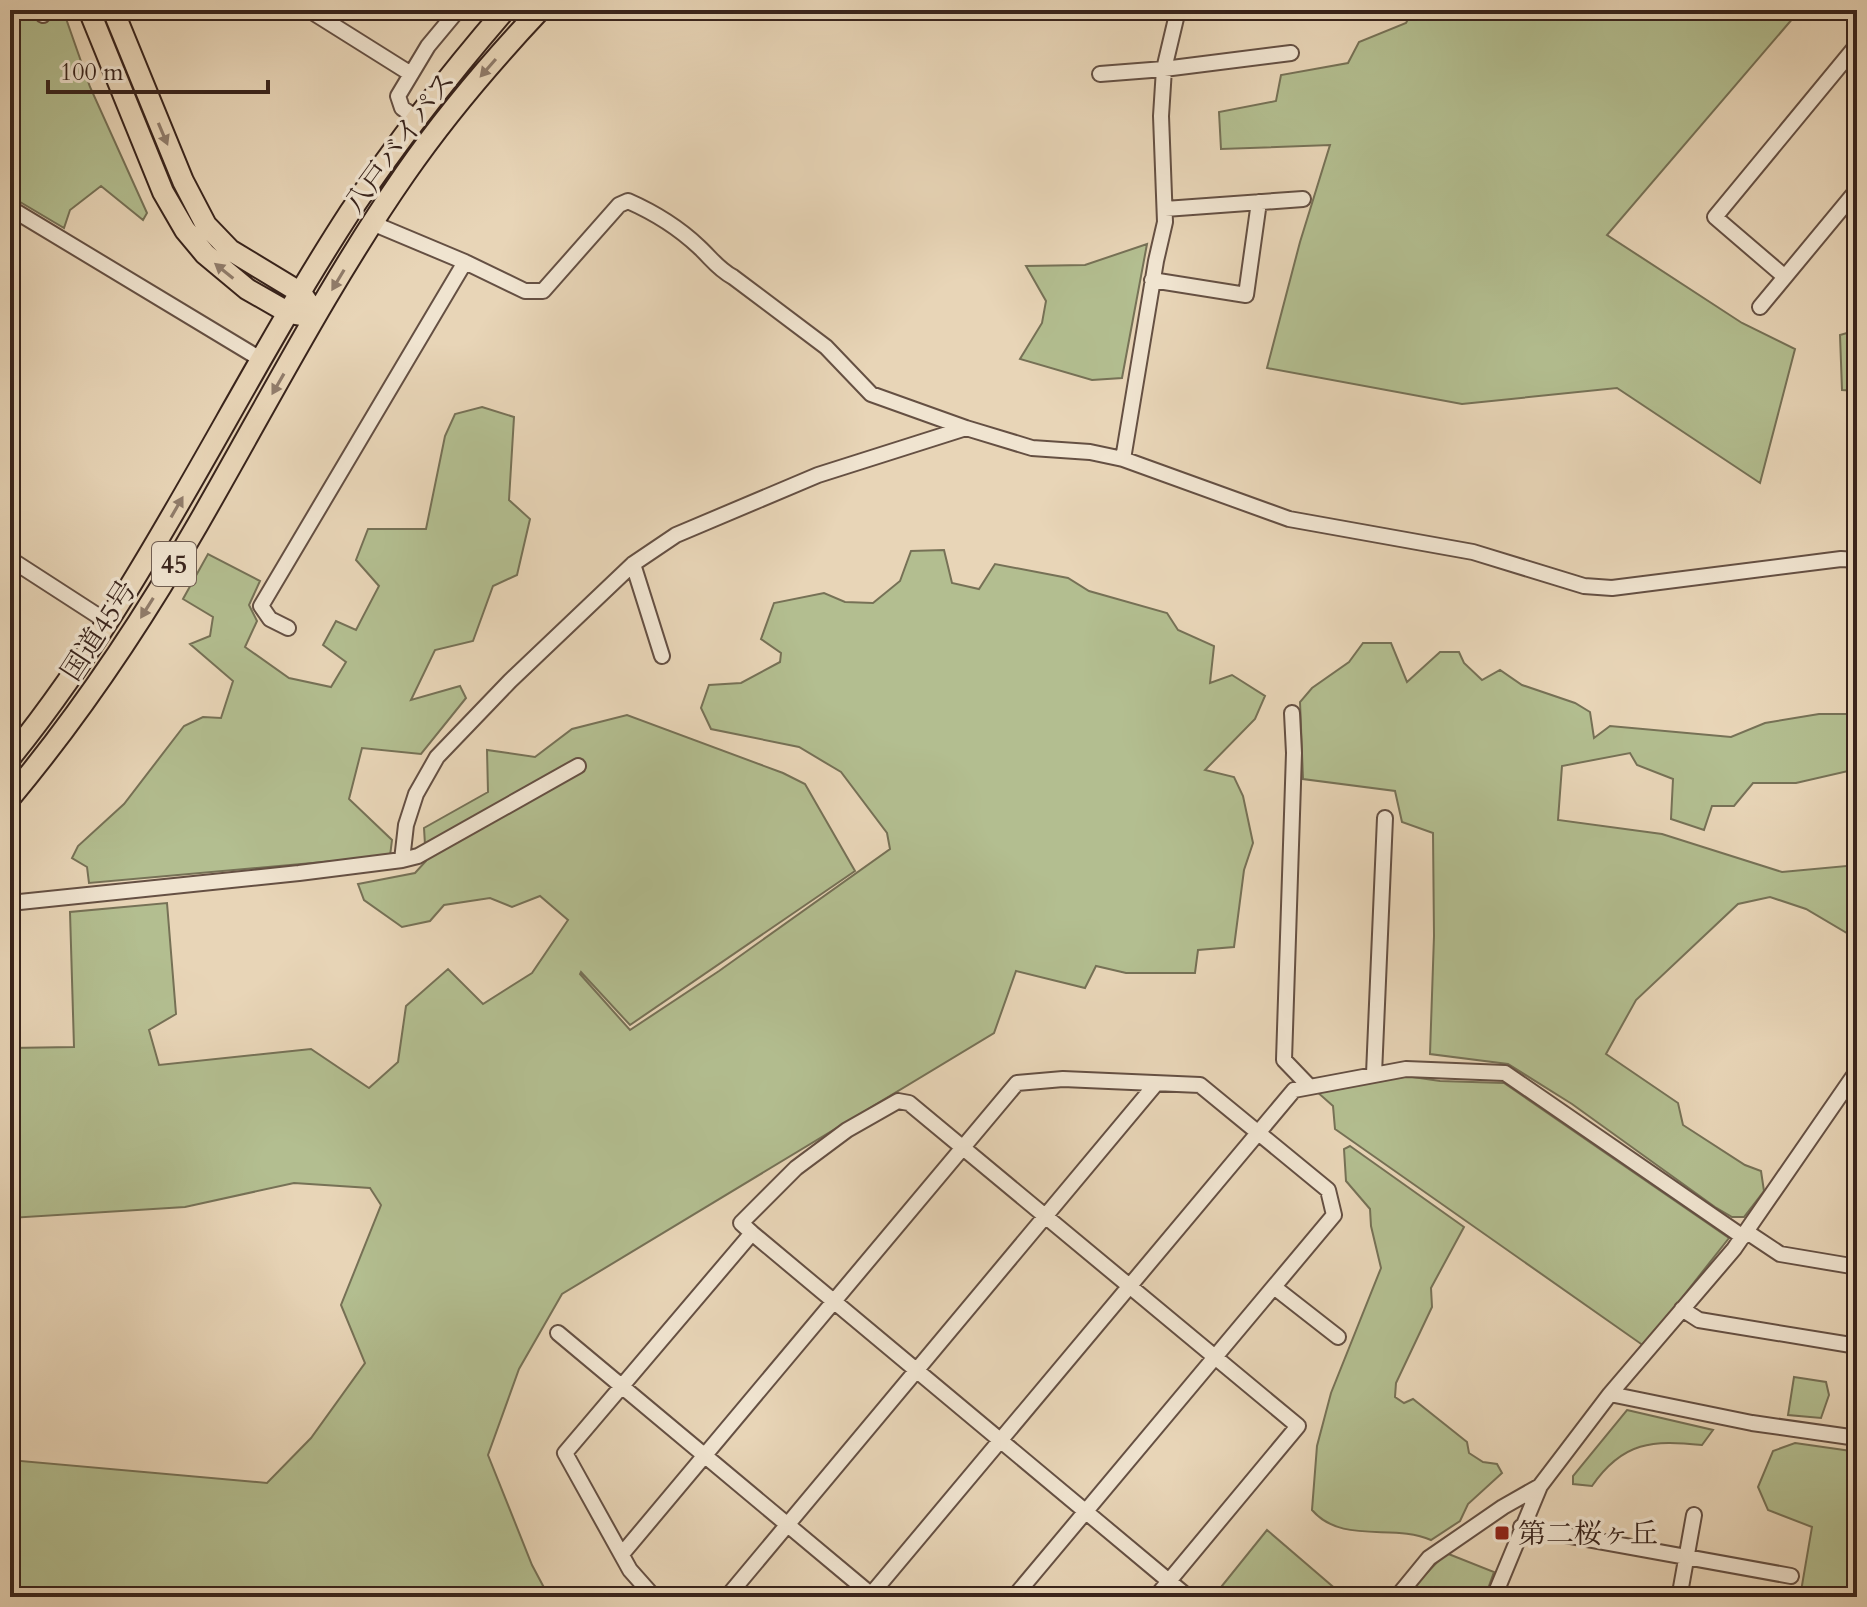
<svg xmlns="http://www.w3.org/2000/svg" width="1867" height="1607" font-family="Cardo,'Noto Serif JP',serif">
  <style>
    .green { fill: #b3be90; stroke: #767156; stroke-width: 2 }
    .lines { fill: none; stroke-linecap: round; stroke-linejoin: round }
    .minor-casing { stroke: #655043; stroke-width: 18 }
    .highway-casing { stroke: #39241c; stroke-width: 24 }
    .minor { stroke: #f0e4d0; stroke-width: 14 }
    .highway { stroke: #e8d5b7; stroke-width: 20 }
    .oneway { fill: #907c6a }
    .poi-dot { fill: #8f2418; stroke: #f0e4d0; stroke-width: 3 }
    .labels { text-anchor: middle; stroke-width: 7; stroke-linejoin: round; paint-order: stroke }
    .shield { fill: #f0e4d0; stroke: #705e52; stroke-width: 2 }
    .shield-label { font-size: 26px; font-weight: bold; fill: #39241c }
    .street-label { font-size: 28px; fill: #39241c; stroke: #f0e4d0 }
    .poi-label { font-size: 28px; fill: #39241c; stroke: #f0e4d0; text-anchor: start }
  </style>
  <rect width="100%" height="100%" fill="#e8d5b7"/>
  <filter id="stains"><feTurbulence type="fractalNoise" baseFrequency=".0025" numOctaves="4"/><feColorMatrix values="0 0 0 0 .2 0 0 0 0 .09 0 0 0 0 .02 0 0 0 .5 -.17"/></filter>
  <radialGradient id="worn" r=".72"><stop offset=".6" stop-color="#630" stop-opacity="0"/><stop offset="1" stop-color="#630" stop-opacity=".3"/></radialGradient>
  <path class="green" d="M 10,10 L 63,10 L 90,87 L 147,213 L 143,220 L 101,186 L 70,210 L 64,228 L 10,196 Z
    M 1413,10 L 1800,10 L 1607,235 L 1742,323 L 1795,349 L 1760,483 L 1617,388 L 1462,404 L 1267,368 L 1300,242 L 1330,145 L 1221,149 L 1219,112 L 1276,101 L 1281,75 L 1348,63 L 1359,42 L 1406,23 Z
    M 1147,244 L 1122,378 L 1092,380 L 1020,359 L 1042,323 L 1046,301 L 1026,266 L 1085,265 Z
    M 1857,330 L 1857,391 L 1842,390 L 1840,335 Z
    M 482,407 L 514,417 L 509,500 L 530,519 L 517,575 L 493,586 L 473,641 L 435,650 L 411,700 L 460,686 L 466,698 L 421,754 L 362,748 L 349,799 L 392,840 L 390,856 L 89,883 L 87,867 L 72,858 L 78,846 L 124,804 L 184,726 L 203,717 L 221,718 L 233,681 L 190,644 L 210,636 L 213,617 L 183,599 L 208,554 L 260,581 L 249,605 L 257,621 L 245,647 L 289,678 L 331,687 L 346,662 L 323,645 L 336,621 L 356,630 L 379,586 L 356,560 L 368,529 L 426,529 L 445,436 L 455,414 Z
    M 944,550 L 952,583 L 979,589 L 995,564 L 1068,578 L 1089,591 L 1167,613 L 1178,630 L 1214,646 L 1210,683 L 1232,675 L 1265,696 L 1255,719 L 1205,770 L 1234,777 L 1243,796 L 1253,843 L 1244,870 L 1234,947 L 1198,950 L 1195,973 L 1126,973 L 1096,966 L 1085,988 L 1016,971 L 994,1033 L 562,1294 L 519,1369 L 488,1455 L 532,1565 L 549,1597 L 10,1597 L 10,1460 L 267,1483 L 311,1438 L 365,1363 L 341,1305 L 381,1205 L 370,1188 L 294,1183 L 185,1207 L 10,1218 L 10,1048 L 74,1047 L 70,912 L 167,903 L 176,1014 L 149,1030 L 159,1065 L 311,1049 L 369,1088 L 398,1062 L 406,1006 L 448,969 L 483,1004 L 532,973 L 568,920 L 540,896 L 512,907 L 490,898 L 444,905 L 430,921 L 402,927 L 364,900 L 358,884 L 415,873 L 426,861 L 424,828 L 488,792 L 487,750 L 535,757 L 572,729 L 627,715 L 783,773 L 805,784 L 855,871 L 630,1025 L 581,972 L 580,974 L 630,1030 L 719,971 L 890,849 L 887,833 L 841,772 L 799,747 L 711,729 L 701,708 L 709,685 L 741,683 L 780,662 L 781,653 L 761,639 L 774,603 L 824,593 L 845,602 L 873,603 L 900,581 L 911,551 Z
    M 1363,643 L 1391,643 L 1407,682 L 1440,652 L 1459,652 L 1464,663 L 1482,680 L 1500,670 L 1522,685 L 1575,703 L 1590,712 L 1594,738 L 1610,726 L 1731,737 L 1765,723 L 1819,714 L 1857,714 L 1857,769 L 1796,783 L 1753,783 L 1734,806 L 1712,806 L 1704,830 L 1671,819 L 1673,779 L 1637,765 L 1630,753 L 1562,766 L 1558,820 L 1662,834 L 1782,872 L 1857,865 L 1857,939 L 1806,909 L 1770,897 L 1738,904 L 1636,1000 L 1606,1054 L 1678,1103 L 1683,1125 L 1745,1165 L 1761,1171 L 1764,1191 L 1744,1217 L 1732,1217 L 1715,1207 L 1572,1104 L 1508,1064 L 1430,1054 L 1434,936 L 1433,833 L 1402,822 L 1395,791 L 1303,779 L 1300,702 L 1312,688 L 1349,662 Z
    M 1406,1076 L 1440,1081 L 1504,1083 L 1729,1238 L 1644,1346 L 1335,1129 L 1333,1106 L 1316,1091 Z
    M 1350,1146 L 1464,1227 L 1431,1288 L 1432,1307 L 1396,1383 L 1395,1397 L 1404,1403 L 1413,1399 L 1467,1442 L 1469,1453 L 1483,1462 L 1497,1464 L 1502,1473 L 1468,1504 L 1460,1521 L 1431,1540 C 1394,1523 1342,1545 1312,1510 L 1317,1446 L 1331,1393 L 1381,1268 L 1371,1226 L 1370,1209 L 1346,1181 L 1344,1149 Z
    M 1794,1377 L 1826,1382 L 1829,1395 L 1821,1418 L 1788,1415 Z
    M 1627,1410 L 1713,1430 L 1702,1445 C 1653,1440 1623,1441 1592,1486 L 1573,1484 L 1573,1476 Z
    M 1795,1443 L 1851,1451 L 1857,1455 L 1857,1597 L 1800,1597 L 1812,1527 L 1768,1510 L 1758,1487 L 1773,1451 Z
    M 1267,1530 L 1345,1597 L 1213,1597 Z
    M 1446,1553 L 1494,1572 L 1485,1597 L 1416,1596 L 1414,1593 L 1416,1584 Z"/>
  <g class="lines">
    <g class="minor-casing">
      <path id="minor" d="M 40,10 L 43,15
        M 309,10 L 411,74
        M 1100,74 L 1164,69 L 1291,53
        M 415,117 L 402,108 L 398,96 L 428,46 L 458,10
        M 10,208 L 262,360
        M 1165,209 L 1303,199
        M 372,223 L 465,262 L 525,291 L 543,291 L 619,205 L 628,201 C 653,212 679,228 699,247 C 711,258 718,269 733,277 L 826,347 L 871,394 L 966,428
        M 1785,277 L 1715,217 L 1857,45
        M 1152,280 L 1246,295 L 1259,202
        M 1760,307 L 1857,190
        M 1123,459 L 1156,261 L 1165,222 L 1161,116 L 1164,69 L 1178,10
        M 10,559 L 109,623
        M 633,564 L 662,656
        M 288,628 L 270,619 L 261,606 L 465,262
        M 1292,713 L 1294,753 L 1284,1060 L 1309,1086
        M 402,860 L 406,825 L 416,794 L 437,757 L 510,681 L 633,564 L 676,535 L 818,475 L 966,428 L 1032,448 L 1090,452 L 1123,459 L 1289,519 L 1473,552 L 1584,586 L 1612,588 L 1841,559 L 1857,560
        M 10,903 L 299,873 L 402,860 L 418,856 L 578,766
        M 1374,1074 L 1385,818
        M 1747,1232 L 1780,1254 L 1857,1267
        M 1274,1287 L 1338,1337
        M 1682,1309 L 1699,1320 L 1857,1346
        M 558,1333 L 874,1597
        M 1610,1394 L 1752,1423 L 1857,1438
        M 1521,1527 L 1791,1576
        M 622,1554 L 1017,1083 L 1063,1079 L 1200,1085 L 1328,1190 L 1334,1215 L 1014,1597
        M 1680,1593 L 1694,1515
        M 654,1597 L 630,1570 L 565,1453 L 752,1233
        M 727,1597 L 1155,1085
        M 869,1597 L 1294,1090 L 1406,1069 L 1505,1073 L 1743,1237
        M 1156,1597 L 1169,1581 L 1298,1426 L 909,1103 L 898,1101 L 847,1130 L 796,1168 L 741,1223 L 752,1233 C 898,1354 1043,1476 1188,1597
        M 1397,1597 L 1429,1558 L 1503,1507 L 1540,1486
        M 1494,1597 L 1540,1486 L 1610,1394 L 1734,1249 L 1857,1071"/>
    </g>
    <g class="highway-casing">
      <path id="highway" d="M 89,10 L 163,192 L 185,230 L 205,254 L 247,289 L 289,313 L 301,315
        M 113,10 L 183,181 L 206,225 L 230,250 L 301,293 L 308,303
        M 10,758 C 146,590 233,392 350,212 C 399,139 448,76 505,10
        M 10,798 C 81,713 143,620 198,524 C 266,406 328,285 405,174 C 445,116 492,61 540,10"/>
    </g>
    <use href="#minor" class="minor"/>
    <use href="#highway" class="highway"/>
  </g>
  <defs><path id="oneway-solid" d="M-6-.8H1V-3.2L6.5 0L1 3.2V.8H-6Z" transform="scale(2)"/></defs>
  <g class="oneway">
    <use href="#oneway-solid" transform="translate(488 68) rotate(131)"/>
    <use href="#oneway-solid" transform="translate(163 134) rotate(67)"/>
    <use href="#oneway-solid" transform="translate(224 271) rotate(-141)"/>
    <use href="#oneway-solid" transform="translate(338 280) rotate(121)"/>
    <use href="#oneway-solid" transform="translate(278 384) rotate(120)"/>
    <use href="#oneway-solid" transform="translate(177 507) rotate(-60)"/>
    <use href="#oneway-solid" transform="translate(147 608) rotate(122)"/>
  </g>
  <rect class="poi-dot" x="1494" y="1525" width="16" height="16" rx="4"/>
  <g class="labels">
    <rect class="shield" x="152" y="542" width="44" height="44" rx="6"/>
    <g class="shield-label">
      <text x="174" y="573">45</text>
    </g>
    <g class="street-label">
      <text transform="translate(399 142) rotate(-54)" y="10">八戸バイパス</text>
      <text transform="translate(98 630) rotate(-57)" y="10">国道45号</text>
    </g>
    <g class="poi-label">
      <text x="1518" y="1543">第二桜ヶ丘</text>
    </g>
  </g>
  <rect width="1867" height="1607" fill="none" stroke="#e8d5b7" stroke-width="40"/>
  <rect x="12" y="12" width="1843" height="1583" fill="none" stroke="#39241c" stroke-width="4"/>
  <rect x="20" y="20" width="1827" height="1567" fill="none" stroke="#39241c" stroke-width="2"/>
  <path d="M48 80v12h220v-12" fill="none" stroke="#39241c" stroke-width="4"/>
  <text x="60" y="80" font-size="24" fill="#39241c" stroke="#f0e4d0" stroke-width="6" paint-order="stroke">100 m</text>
  <rect width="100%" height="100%" filter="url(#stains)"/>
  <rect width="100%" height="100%" fill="url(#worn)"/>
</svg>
